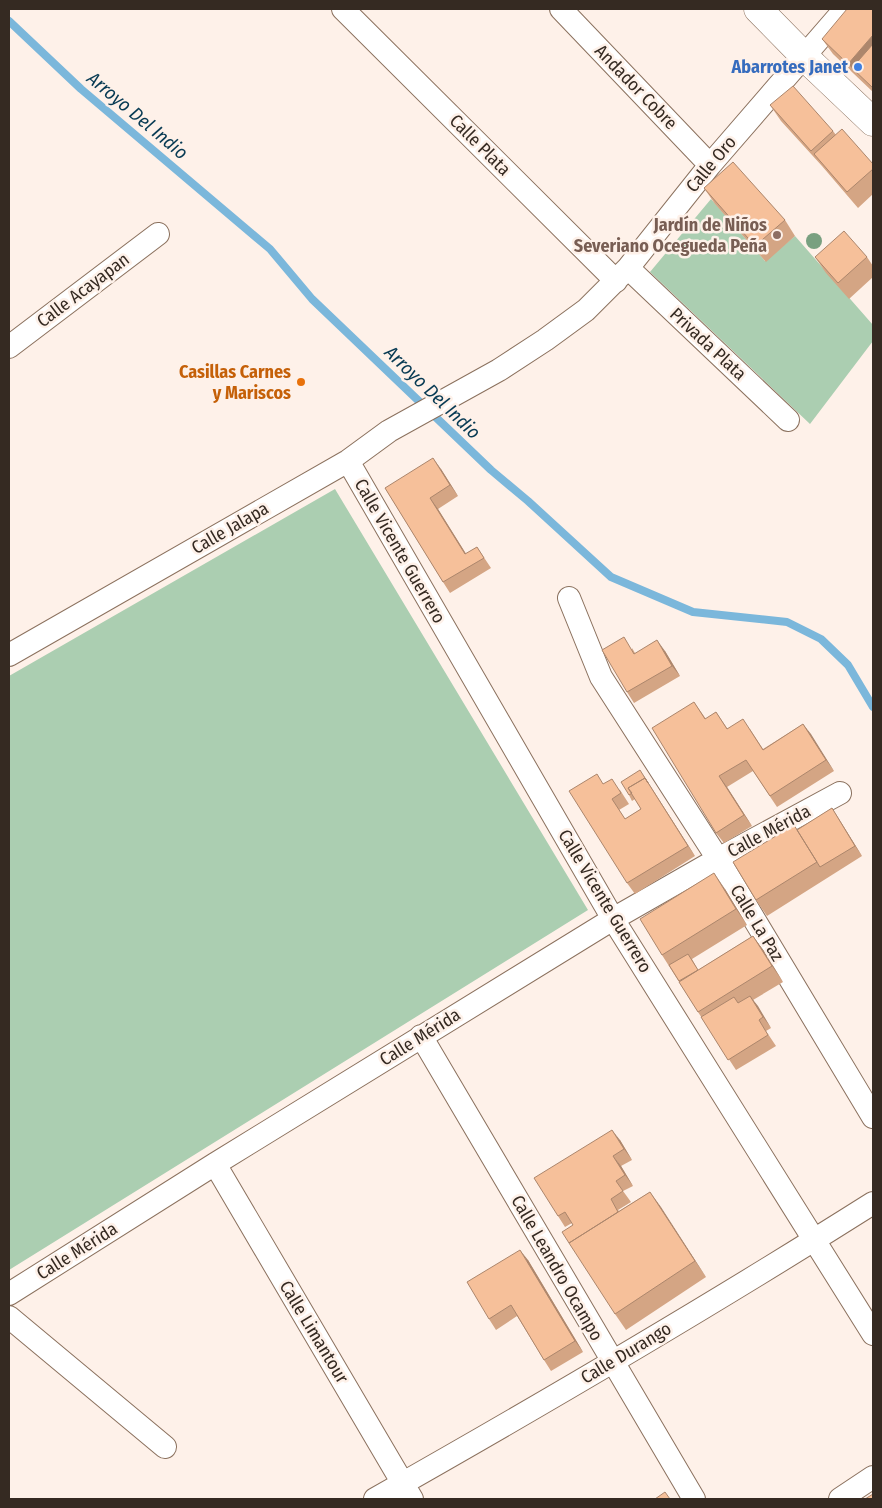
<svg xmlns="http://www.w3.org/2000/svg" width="882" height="1508" font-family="'Fira Sans Condensed',sans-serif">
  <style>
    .green { fill: #abceb1 }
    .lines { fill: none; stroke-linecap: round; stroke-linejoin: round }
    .stream { stroke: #7bb7db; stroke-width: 8 }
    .street-casing { stroke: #8b715e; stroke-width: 24 }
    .secondary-casing { stroke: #8b715e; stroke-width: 29 }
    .street { stroke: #fff; stroke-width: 22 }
    .secondary { stroke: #fff; stroke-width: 28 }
    .tree { fill: #79a080 }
    .wall { fill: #d4a584 }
    .shaded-wall { fill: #ac866c }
    .building { fill: #f6c09a; stroke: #ac866c }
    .shop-dot { fill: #3f7fe0; stroke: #fef1e9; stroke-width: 2 }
    .education-dot { fill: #8d6e63; stroke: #fef1e9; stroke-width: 2 }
    .food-dot { fill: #e8710a; stroke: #fef1e9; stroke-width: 2 }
    .labels { text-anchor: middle; stroke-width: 5; stroke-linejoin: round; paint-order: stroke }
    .shop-label { font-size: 18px; font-weight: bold; fill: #366cbe; stroke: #fef1e9; text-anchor: end }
    .street-label { font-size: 18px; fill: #352a22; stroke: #fef1e9 }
    .education-label { font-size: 18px; font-weight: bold; fill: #785e54; stroke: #fef1e9; text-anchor: end }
    .food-label { font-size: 18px; font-weight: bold; fill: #c56008; stroke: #fef1e9; text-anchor: end }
    .water-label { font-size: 19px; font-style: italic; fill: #073a53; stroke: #fef1e9 }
  </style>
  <rect width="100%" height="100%" fill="#fef1e9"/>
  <path class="green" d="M 711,199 L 765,261 L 795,236 L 873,325 L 873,341 L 810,424 L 650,272 Z
    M 335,489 L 588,910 L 9,1270 L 9,676 Z"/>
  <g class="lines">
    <path class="stream" d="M 9,21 L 81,89 L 270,249 L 312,299 L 491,470 L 528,501 L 611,577 L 693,612 L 787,622 L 821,639 L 848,665 L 873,707"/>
    <g class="street-casing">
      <path id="street" d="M 343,9 L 616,281
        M 561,9 L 710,165
        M 628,268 L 788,420
        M 9,347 L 158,234
        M 348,461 L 613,919 L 873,1334
        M 569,598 L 601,677 L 718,859 L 873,1117
        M 9,655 L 348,461 L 389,431 L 499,370 L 545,340 L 586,310 L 628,268 L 710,165 L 845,9
        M 421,1036 L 694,1499
        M 215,1164 L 412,1499
        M 9,1294 L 215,1164 L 613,919 L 718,859 L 840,793
        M 9,1317 L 165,1447
        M 375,1499 C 543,1404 710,1306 873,1203
        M 840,1499 L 873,1477"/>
    </g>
    <g class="secondary-casing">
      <path id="secondary" d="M 758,9 L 814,66 L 873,122"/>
    </g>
    <use href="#street" class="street"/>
    <use href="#secondary" class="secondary"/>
  </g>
  <circle class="tree" cx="814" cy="241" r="8"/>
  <path class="wall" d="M 873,9 L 873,92 L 833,54 L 822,39 Z
    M 770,105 L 833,131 L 836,135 L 873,164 L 873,194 L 858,208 L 822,166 L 781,121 Z
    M 704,188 L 785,220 L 795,236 L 766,262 L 715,204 Z
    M 815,257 L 867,257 L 873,266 L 873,277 L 849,299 L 826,273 Z
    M 441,469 L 458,496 L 438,509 L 466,554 L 477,547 L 491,568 L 450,593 L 443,582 L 385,488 Z
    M 632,648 L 635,653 L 665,651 L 680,676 L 634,703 L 627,692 Z
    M 694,702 L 706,719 L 716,712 L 727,728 L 750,729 L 763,749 L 803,724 L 834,771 L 777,807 L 753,771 L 727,787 L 752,826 L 724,843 L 716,833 Z
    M 644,776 L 695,856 L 635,894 L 627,883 L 604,784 L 620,790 L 629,804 L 619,810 L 625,819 L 641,809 L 635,799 L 632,801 L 629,795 Z
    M 832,808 L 862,856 L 767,916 L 756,900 L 797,830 Z
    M 725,889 L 747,925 L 692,959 L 698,970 L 753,936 L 764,951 L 783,982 L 753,1000 L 771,1028 L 766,1031 L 776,1046 L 736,1070 L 698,1012 L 662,955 Z
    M 620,1140 L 632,1160 L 621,1166 L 633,1186 L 623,1191 L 631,1202 L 618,1210 L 619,1211 L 650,1192 L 706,1277 L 626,1330 L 615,1314 L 573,1225 L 572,1223 L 565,1227 L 558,1216 Z
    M 528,1260 L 583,1352 L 551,1371 L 544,1360 L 517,1316 L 496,1330 L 489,1319 Z"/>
  <path class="shaded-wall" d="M 873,35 L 873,63 L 852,68 L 848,64 Z
    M 433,458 L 441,469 L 458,496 L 450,485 Z
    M 430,498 L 438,509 L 473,565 L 465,554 Z
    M 657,640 L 665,651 L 680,676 L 672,666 Z
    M 803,724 L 811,734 L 834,771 L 826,760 Z
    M 640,770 L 644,776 L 695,856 L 688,846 Z
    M 719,776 L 727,787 L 752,826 L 744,815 Z
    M 832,808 L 839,819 L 862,856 L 855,846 Z
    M 714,873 L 725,889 L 747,925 L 736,909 Z
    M 753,936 L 764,951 L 783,982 L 772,966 Z
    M 750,996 L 758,1006 L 771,1028 L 763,1017 Z
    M 612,1130 L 620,1140 L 632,1160 L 624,1149 Z
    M 613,1156 L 621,1166 L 633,1186 L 625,1175 Z
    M 650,1192 L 661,1207 L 706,1277 L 695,1261 Z
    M 520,1250 L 528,1260 L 583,1352 L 575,1341 Z"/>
  <path class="building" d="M 847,9 L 873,9 L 873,35 L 848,64 L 822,39 Z
    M 873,44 L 873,88 L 852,68 Z
    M 793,86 L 833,131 L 811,151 L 770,105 Z
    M 842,129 L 873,164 L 873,169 L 847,192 L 814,154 Z
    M 733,162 L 785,220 L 755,246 L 704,188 Z
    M 844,231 L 867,257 L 838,283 L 815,257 Z
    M 433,458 L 450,485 L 430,498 L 465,554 L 477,547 L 484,558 L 443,582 L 385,488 Z
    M 624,637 L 634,654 L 657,640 L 672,666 L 627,692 L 602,650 Z
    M 694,702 L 705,719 L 716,712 L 727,729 L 743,719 L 763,750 L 803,724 L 826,760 L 770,796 L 746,760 L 719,776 L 744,815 L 716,833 L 652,728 Z
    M 640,770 L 648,783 L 645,778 L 628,788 L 632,793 L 629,795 L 621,782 Z
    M 597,774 L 603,784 L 612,779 L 621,793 L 612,799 L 625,819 L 641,809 L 628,788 L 645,778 L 688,846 L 627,883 L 569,791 Z
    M 832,808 L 855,846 L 820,867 L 797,830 Z
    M 794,825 L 817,862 L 756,900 L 733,862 Z
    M 714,873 L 736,909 L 662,955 L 640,919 Z
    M 753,936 L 772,966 L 698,1012 L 679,982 Z
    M 688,954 L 698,970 L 679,981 L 669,965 Z
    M 750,996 L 763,1017 L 759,1020 L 768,1035 L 728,1060 L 701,1017 L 734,997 L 738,1003 Z
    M 612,1130 L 624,1149 L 613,1156 L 625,1175 L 616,1181 L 623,1191 L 611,1199 L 618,1212 L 569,1243 L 562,1232 L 573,1225 L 565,1212 L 558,1216 L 534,1178 Z
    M 650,1192 L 695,1261 L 615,1314 L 569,1243 Z
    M 520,1250 L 575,1341 L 544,1360 L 511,1305 L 489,1319 L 467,1282 Z
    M 665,1492 L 670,1499 L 655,1499 Z
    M 873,1494 L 873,1499 L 865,1499 Z"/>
  <circle class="shop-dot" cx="858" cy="67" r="5"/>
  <circle class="education-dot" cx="777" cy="235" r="5"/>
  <circle class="food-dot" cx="301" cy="382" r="5"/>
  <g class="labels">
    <g class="shop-label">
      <text x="848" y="73">Abarrotes Janet</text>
    </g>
    <g class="street-label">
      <text transform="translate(636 87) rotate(46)" y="6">Andador Cobre</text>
      <text transform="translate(480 145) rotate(45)" y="6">Calle Plata</text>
      <text transform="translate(711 164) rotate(-50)" y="6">Calle Oro</text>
      <text transform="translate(83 290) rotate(-37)" y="6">Calle Acayapan</text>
      <text transform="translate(708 344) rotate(43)" y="6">Privada Plata</text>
      <text transform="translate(230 528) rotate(-30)" y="6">Calle Jalapa</text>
      <text transform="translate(400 551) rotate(60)" y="6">Calle Vicente Guerrero</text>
      <text transform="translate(769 831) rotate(-28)" y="6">Calle Mérida</text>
      <text transform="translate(605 901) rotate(59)" y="6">Calle Vicente Guerrero</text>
      <text transform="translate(757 923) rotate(59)" y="6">Calle La Paz</text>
      <text transform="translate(420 1037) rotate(-32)" y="6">Calle Mérida</text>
      <text transform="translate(77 1251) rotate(-32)" y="6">Calle Mérida</text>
      <text transform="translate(557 1268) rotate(60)" y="6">Calle Leandro Ocampo</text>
      <text transform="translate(314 1332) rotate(59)" y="6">Calle Limantour</text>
      <text transform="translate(626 1353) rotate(-31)" y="6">Calle Durango</text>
    </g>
    <g class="education-label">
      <text x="767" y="231">Jardín de Niños<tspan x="767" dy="21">Severiano Ocegueda Peña</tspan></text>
    </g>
    <g class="food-label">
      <text x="291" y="378">Casillas Carnes<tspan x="291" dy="21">y Mariscos</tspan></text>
    </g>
    <g class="water-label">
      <text transform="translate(138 115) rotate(40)" y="7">Arroyo Del Indio</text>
      <text transform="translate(433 392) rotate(44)" y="7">Arroyo Del Indio</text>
    </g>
  </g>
  <rect width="882" height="1508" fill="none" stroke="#352a22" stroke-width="20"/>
</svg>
